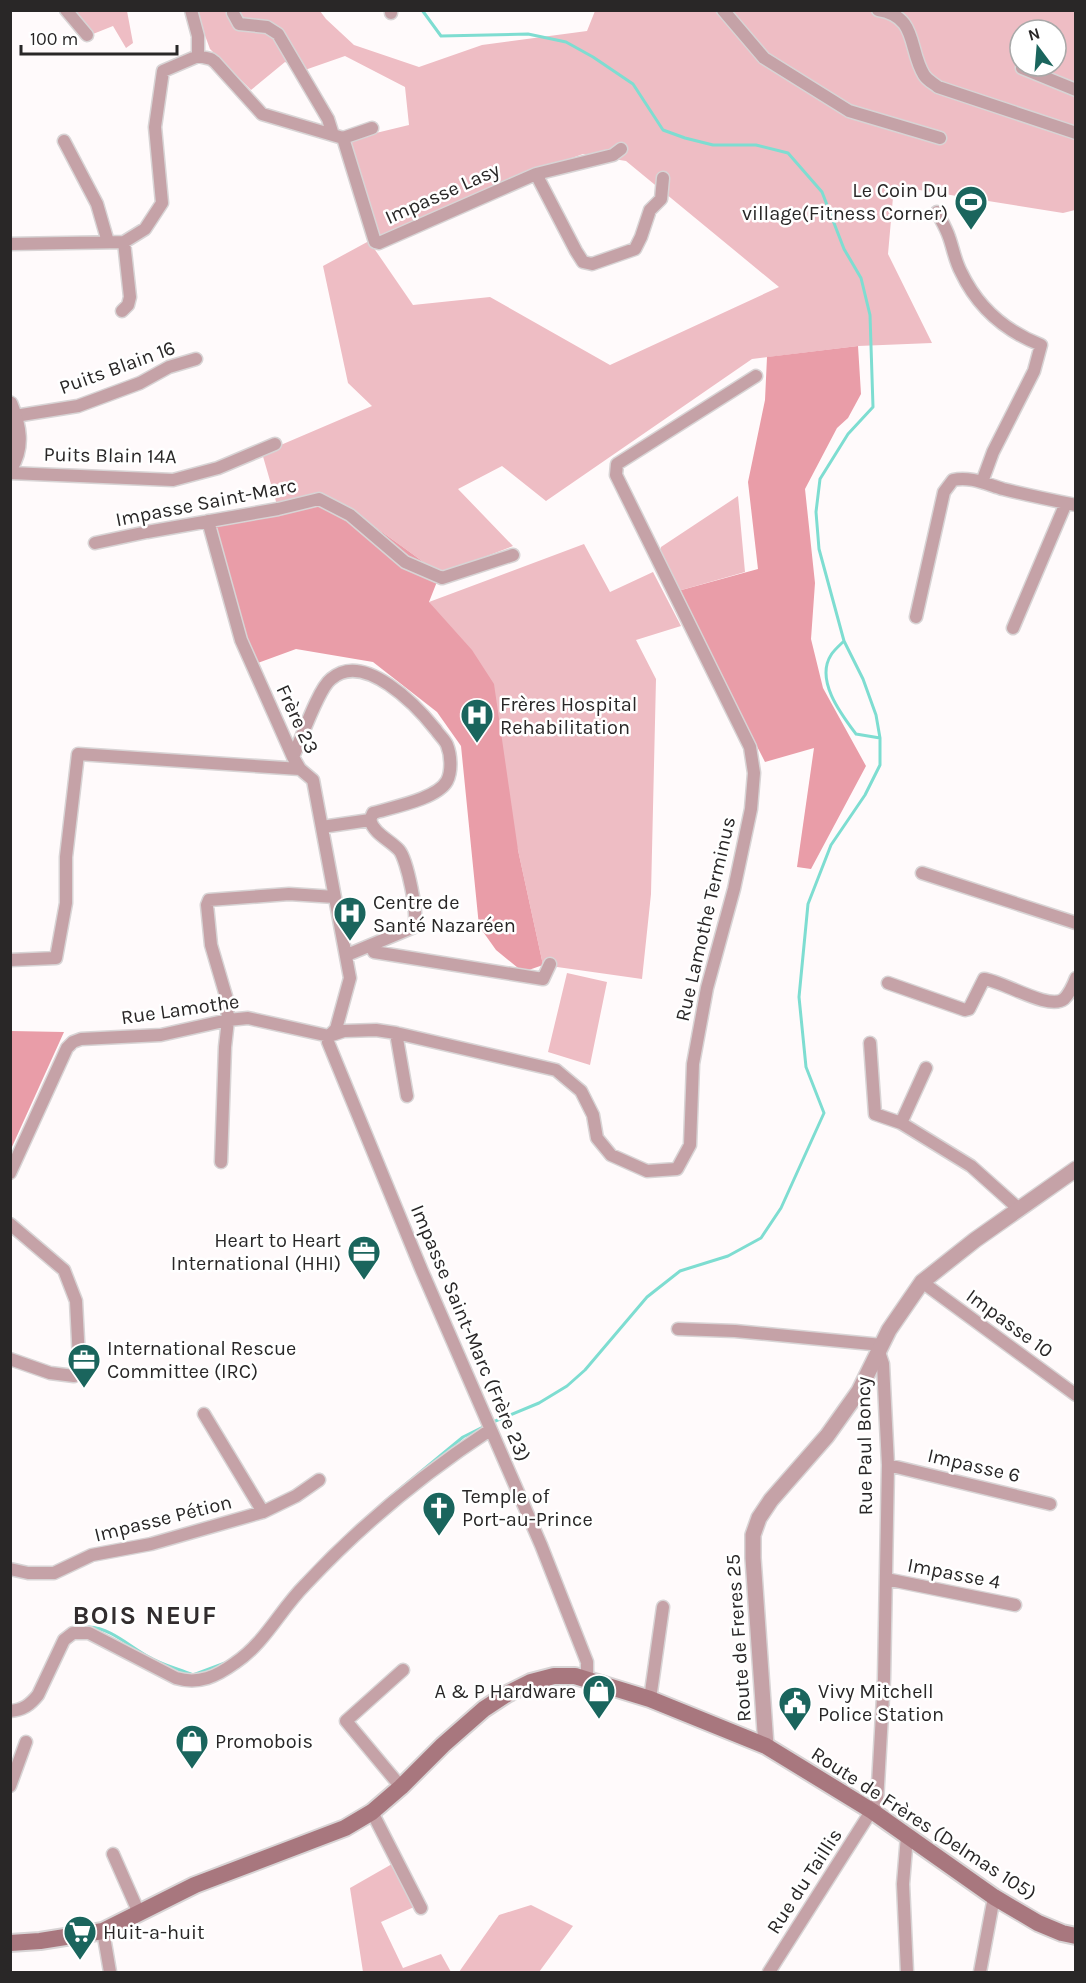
<svg xmlns="http://www.w3.org/2000/svg" width="1086" height="1983" font-family="Karla,sans-serif">
  <style>
    .green { fill: #eebdc4; fill-rule: evenodd }
    .forest { fill: #e99da8 }
    .lines { fill: none; stroke-linecap: round; stroke-linejoin: round }
    .stream { stroke: #7eddd1; stroke-width: 3 }
    .minor-casing { stroke: #d8d4d5; stroke-width: 15 }
    .tertiary-casing { stroke: #d8d4d5; stroke-width: 18 }
    .secondary-casing { stroke: #d8d4d5; stroke-width: 20 }
    .minor { stroke: #c5a2a7; stroke-width: 12 }
    .tertiary { stroke: #c5a2a7; stroke-width: 15 }
    .secondary { stroke: #a8777e; stroke-width: 16 }
    .labels { text-anchor: middle; stroke-width: 5; stroke-linejoin: round; paint-order: stroke }
    .poi-label { font-size: 20px; fill: #292727; stroke: #fff; text-anchor: start }
    .street-label { font-size: 20px; fill: #292727; stroke: #fff }
    .district-label { font-size: 26px; font-weight: bold; letter-spacing: 1.5px; fill: #322d2e; stroke: #fff }
  </style>
  <rect width="100%" height="100%" fill="#fffafb"/>
  <path class="green" d="M 73,11 L 127,11 L 133,43 L 126,48 L 113,26 L 93,34 Z
    M 196,11 L 320,11 L 326,19 L 354,45 L 419,67 L 482,45 L 587,31 L 595,11 L 1075,11 L 1075,210 L 1063,213 L 894,186 L 888,254 L 932,343 L 858,346 L 752,359 L 546,501 L 502,466 L 458,489 L 513,546 L 440,574 L 349,508 L 322,496 L 277,505 L 262,453 L 372,406 L 348,383 L 323,266 L 369,241 L 413,305 L 490,297 L 610,365 L 779,287 L 626,161 L 583,154 L 497,185 L 379,236 L 347,140 L 409,125 L 405,87 L 345,56 L 302,71 L 285,62 L 251,90 L 210,49 ZM 1020,30 L 1056,30 L 1056,66 L 1020,66 Z
    M 738,496 L 745,572 L 678,591 L 659,556 L 661,547 Z
    M 584,544 L 610,592 L 653,572 L 681,626 L 636,640 L 656,679 L 651,894 L 642,979 L 543,965 L 518,850 L 429,602 Z
    M 567,973 L 607,982 L 590,1065 L 548,1052 Z
    M 392,1864 L 414,1907 L 381,1922 L 403,1968 L 441,1954 L 451,1972 L 363,1972 L 350,1888 Z
    M 531,1905 L 573,1926 L 539,1972 L 459,1972 L 499,1915 Z"/>
  <path class="forest" d="M 858,346 L 861,394 L 848,418 L 837,428 L 805,489 L 815,583 L 811,639 L 823,688 L 866,766 L 811,869 L 797,867 L 814,748 L 765,762 L 678,591 L 758,569 L 748,482 L 765,400 L 767,357 Z
    M 322,496 L 349,508 L 440,574 L 429,602 L 472,650 L 494,684 L 518,850 L 543,965 L 523,972 L 496,950 L 479,926 L 461,746 L 437,712 L 373,662 L 296,649 L 255,664 L 246,639 L 213,523 Z
    M 11,1031 L 64,1032 L 11,1149 L 10,1031 Z"/>
  <g class="lines">
    <path class="stream" d="M 422,10 L 441,36 L 528,34 L 566,42 L 593,57 L 633,84 L 663,130 L 685,138 L 713,145 L 756,145 L 788,153 L 822,192 L 844,249 L 861,278 L 870,315 L 873,407 L 848,434 L 820,479 L 816,512 L 819,549 L 844,641 L 863,679 L 876,715 L 880,738 L 880,765 L 865,795 L 831,845 L 808,904 L 799,997 L 806,1067 L 824,1113 L 781,1208 L 761,1238 L 728,1256 L 680,1271 L 647,1297 L 585,1370 L 567,1386 L 539,1403 L 493,1422
      M 844,641 C 840,645 834,650 831,655 C 815,680 841,714 856,734 L 880,738
      M 389,1498 L 463,1437 L 487,1425
      M 89,1627 C 111,1628 130,1647 149,1657 C 162,1665 179,1669 193,1675 L 225,1663"/>
    <g class="minor-casing">
      <path id="minor" d="M 66,10 L 87,35
        M 191,10 L 198,36 L 198,56
        M 391,10 L 391,13
        M 723,10 L 764,58 L 849,111 L 940,138
        M 878,10 C 918,16 908,49 924,75 C 927,80 933,83 938,87 L 1076,133
        M 233,13 L 239,24 L 267,27 L 278,34 L 328,119 L 333,135
        M 198,56 L 211,59 L 215,62 L 262,114 L 343,138 L 375,242 L 379,243 L 536,174 L 576,251 L 583,262 L 592,264 L 635,249 L 641,237 L 650,210 L 661,199 L 663,178
        M 1022,68 L 1076,90
        M 343,138 L 372,128
        M 64,141 L 97,204 L 108,242
        M 536,174 L 613,155 L 621,149
        M 937,212 C 941,220 946,228 949,237 C 953,248 955,261 961,272 C 978,308 1005,331 1041,345 L 1034,371 L 993,452 L 982,482
        M 10,244 L 124,242 L 145,229 L 162,203 L 155,127 L 163,71 L 198,56
        M 122,311 L 128,305 L 130,297 L 124,242
        M 15,416 L 78,406 L 140,383 L 169,367 L 196,359
        M 10,473 L 173,480 L 218,468 L 275,444
        M 208,521 L 241,640 L 293,757 L 300,769 L 313,780 L 350,978 L 336,1029 L 329,1036
        M 95,543 L 147,532 L 278,509 L 319,499 L 350,515 L 405,562 L 442,578 L 513,555
        M 916,617 L 944,492 L 953,480 C 970,476 986,484 1003,489 C 1027,495 1051,500 1076,505
        M 1013,628 L 1066,503
        M 293,757 C 301,740 318,689 331,679 C 364,650 417,706 436,730 C 439,735 445,740 447,745 C 451,755 452,771 447,781 C 437,799 393,807 373,813 L 370,820 C 374,834 390,840 399,850 C 407,859 419,916 414,927 L 347,955
        M 322,827 L 370,820
        M 922,873 L 1076,923
        M 371,946 L 374,952 L 543,979 L 550,964
        M 10,960 L 56,958 L 66,903 L 66,857 L 78,754 L 300,769
        M 888,983 L 965,1010 L 969,1009 L 984,979 C 1003,981 1049,1011 1064,999 C 1070,993 1073,986 1076,978
        M 396,1033 L 407,1096
        M 329,1036 L 328,1042 L 422,1271 L 541,1545 L 587,1662 L 587,1679
        M 870,1043 L 875,1114 L 901,1123 L 971,1166 L 1019,1209
        M 901,1123 L 926,1068
        M 221,1162 L 225,1047 L 228,1020 L 226,996 L 211,945 L 207,905 L 209,900 L 289,894 L 335,897
        M 10,1173 L 67,1048 L 73,1042 L 81,1039 L 161,1035 L 228,1020 L 248,1018 L 329,1036 L 344,1031 L 376,1030 L 396,1033 L 556,1070 L 581,1091 L 593,1115 L 597,1138 L 611,1155 L 647,1171 L 677,1169 L 690,1145 L 693,1064 L 707,988 L 734,889 L 751,809 L 754,773 L 750,747 L 616,475 L 617,464 L 756,376
        M 10,1224 L 64,1270 L 76,1301 L 79,1360 L 74,1376 L 50,1373 L 10,1359
        M 922,1282 L 1076,1395
        M 678,1329 L 735,1331 L 882,1345
        M 204,1414 L 263,1512
        M 888,1465 L 1050,1504
        M 10,1569 L 28,1573 L 54,1573 L 92,1555 L 151,1544 L 263,1512 L 296,1496 L 319,1480
        M 886,1579 L 1015,1605
        M 650,1699 L 663,1607
        M 10,1711 C 23,1710 30,1705 38,1695 L 64,1640 L 73,1633 L 89,1633 L 176,1678 C 199,1685 217,1676 235,1663 C 265,1643 280,1610 305,1585 C 360,1526 423,1474 490,1430
        M 10,1786 L 26,1742
        M 401,1787 L 346,1721 L 403,1670
        M 372,1812 L 421,1908
        M 113,1854 L 139,1913
        M 103,1931 L 110,1972
        M 769,1972 L 877,1802 L 884,1679 L 888,1465 L 883,1364 L 879,1352
        M 907,1972 L 903,1884 L 907,1836
        M 980,1972 L 994,1897"/>
    </g>
    <g class="tertiary-casing">
      <path id="tertiary" d="M 10,404 C 19,426 23,447 10,468
        M 766,1746 L 753,1558 L 753,1535 L 759,1518 L 771,1500 L 827,1436 L 859,1391 L 889,1330 L 922,1282 L 975,1240 L 1076,1169"/>
    </g>
    <g class="secondary-casing">
      <path id="secondary" d="M 10,1943 L 40,1941 L 103,1931 L 195,1885 L 345,1828 L 372,1812 L 401,1787 L 443,1745 L 484,1709 L 507,1694 L 531,1682 L 554,1676 L 575,1676 L 650,1699 L 766,1746 L 872,1811 L 994,1897 L 1038,1923 L 1062,1933 L 1076,1936"/>
    </g>
    <use href="#minor" class="minor"/>
    <use href="#tertiary" class="tertiary"/>
    <use href="#secondary" class="secondary"/>
  </g>
  <defs>
    <g id="stadium-pin" transform="scale(1.725)"><path d="M0 17L-7.5 6A9.5 9.5 0 1 1 7.5 6Z" fill="#1a655d" stroke="#fff"/><path d="M0-5a6.5 5 0 1 0 0 10a6.5 5 0 1 0 0-10ZM-3.5-1.8h7v3.6h-7Z" fill="#fff"/></g>
    <g id="hospital-pin" transform="scale(1.725)"><path d="M0 17L-7.5 6A9.5 9.5 0 1 1 7.5 6Z" fill="#1a655d" stroke="#fff"/><path d="M-5-5h3v3.5h4V-5h3V5h-3V1.5h-4V5h-3Z" fill="#fff"/></g>
    <g id="office-pin" transform="scale(1.725)"><path d="M0 17L-7.5 6A9.5 9.5 0 1 1 7.5 6Z" fill="#1a655d" stroke="#fff"/><path d="M-6-3h4V-5.5h4V-3h4V5H-6ZM-1-4.5V-3h2v-1.5ZM-6 0V1H6V0Z" fill="#fff"/></g>
    <g id="church-pin" transform="scale(1.725)"><path d="M0 17L-7.5 6A9.5 9.5 0 1 1 7.5 6Z" fill="#1a655d" stroke="#fff"/><path d="M-1.2-6h2.4v3.5h3.3v2.4h-3.3V6h-2.4V-.1h-3.3v-2.4h3.3Z" fill="#fff"/></g>
    <g id="shop-pin" transform="scale(1.725)"><path d="M0 17L-7.5 6A9.5 9.5 0 1 1 7.5 6Z" fill="#1a655d" stroke="#fff"/><path d="M-5-2.5h2.3a2.7 3.5 0 0 1 5.4 0H5L5.5 6h-11ZM-1.5-2.5h3a1.5 2.3 0 0 0-3 0Z" fill="#fff"/></g>
    <g id="civic-pin" transform="scale(1.725)"><path d="M0 17L-7.5 6A9.5 9.5 0 1 1 7.5 6Z" fill="#1a655d" stroke="#fff"/><path d="M-.6-6.5H3V-4.5H.6V-3L4-1V1h2V6H-6V1h2V-1L-.6-3ZM-1.2 2.5V6h2.4V2.5Z" fill="#fff"/></g>
    <g id="supermarket-pin" transform="scale(1.725)"><path d="M0 17L-7.5 6A9.5 9.5 0 1 1 7.5 6Z" fill="#1a655d" stroke="#fff"/><path d="M-6-5.5h2.5l.6 2H6L4.5 2H-2.5L-4.4-4H-6ZM-1.5 3.2a1.3 1.3 0 1 0 .1 0ZM3 3.2a1.3 1.3 0 1 0 .1 0Z" fill="#fff"/></g>
  </defs>
  <g fill-rule="evenodd">
    <use href="#stadium-pin" x="971" y="202"/>
    <use href="#hospital-pin" x="477" y="715"/>
    <use href="#hospital-pin" x="350" y="913"/>
    <use href="#office-pin" x="364" y="1252"/>
    <use href="#office-pin" x="84" y="1360"/>
    <use href="#church-pin" x="439" y="1508"/>
    <use href="#shop-pin" x="599" y="1691"/>
    <use href="#civic-pin" x="795" y="1703"/>
    <use href="#shop-pin" x="192" y="1741"/>
    <use href="#supermarket-pin" x="80" y="1932"/>
  </g>
  <g class="labels">
    <g class="poi-label">
      <text x="948" y="197" text-anchor="end">Le Coin Du<tspan x="948" dy="23">village(Fitness Corner)</tspan></text>
      <text x="500" y="711">Frères Hospital<tspan x="500" dy="23">Rehabilitation</tspan></text>
      <text x="373" y="909">Centre de<tspan x="373" dy="23">Santé Nazaréen</tspan></text>
      <text x="341" y="1247" text-anchor="end">Heart to Heart<tspan x="341" dy="23">International (HHI)</tspan></text>
      <text x="107" y="1355">International Rescue<tspan x="107" dy="23">Committee (IRC)</tspan></text>
      <text x="462" y="1503">Temple of<tspan x="462" dy="23">Port-au-Prince</tspan></text>
      <text x="576" y="1698" text-anchor="end">A &amp; P Hardware</text>
      <text x="818" y="1698">Vivy Mitchell<tspan x="818" dy="23">Police Station</tspan></text>
      <text x="215" y="1748">Promobois</text>
      <text x="103" y="1939">Huit-a-huit</text>
    </g>
    <g class="street-label">
      <text transform="translate(442 193) rotate(-24)" y="7">Impasse Lasy</text>
      <text transform="translate(117 367) rotate(-20)" y="7">Puits Blain 16</text>
      <text transform="translate(110 455) rotate(1)" y="7">Puits Blain 14A</text>
      <text transform="translate(206 502) rotate(-11)" y="7">Impasse Saint-Marc</text>
      <text transform="translate(298 719) rotate(65)" y="7">Frère 23</text>
      <text transform="translate(705 919) rotate(-77)" y="7">Rue Lamothe Terminus</text>
      <text transform="translate(180 1009) rotate(-8)" y="7">Rue Lamothe</text>
      <text transform="translate(1010 1323) rotate(36)" y="7">Impasse 10</text>
      <text transform="translate(471 1333) rotate(67)" y="7">Impasse Saint-Marc (Frère 23)</text>
      <text transform="translate(864 1446) rotate(-91)" y="7">Rue Paul Boncy</text>
      <text transform="translate(974 1465) rotate(13)" y="7">Impasse 6</text>
      <text transform="translate(163 1518) rotate(-14)" y="7">Impasse Pétion</text>
      <text transform="translate(954 1573) rotate(11)" y="7">Impasse 4</text>
      <text transform="translate(738 1638) rotate(-94)" y="7">Route de Freres 25</text>
      <text transform="translate(924 1823) rotate(33)" y="7">Route de Frères (Delmas 105)</text>
      <text transform="translate(804 1881) rotate(-57)" y="7">Rue du Taillis</text>
    </g>
    <g class="district-label">
      <text x="145" y="1624">BOIS NEUF</text>
    </g>
  </g>
  <rect width="1086" height="1983" fill="none" stroke="#292727" stroke-width="24"/>
  <g transform="translate(1038 48) rotate(344)"><circle r="28" fill="#ffffff" stroke="#a9a9a9" stroke-width="1.5"/>
  <path d="M0-4.5L10 22L0 15L-10 22Z" fill="#1a655d"/>
  <text y="-9" font-size="16" font-weight="bold" text-anchor="middle" fill="#292727">N</text>
  </g>
  <path d="M21 45v9h156v-9" fill="none" stroke="#292727" stroke-width="3"/>
  <text x="30" y="45" font-size="18" fill="#292727" stroke="#ffffff" stroke-width="4.5" paint-order="stroke">100 m</text>
</svg>
